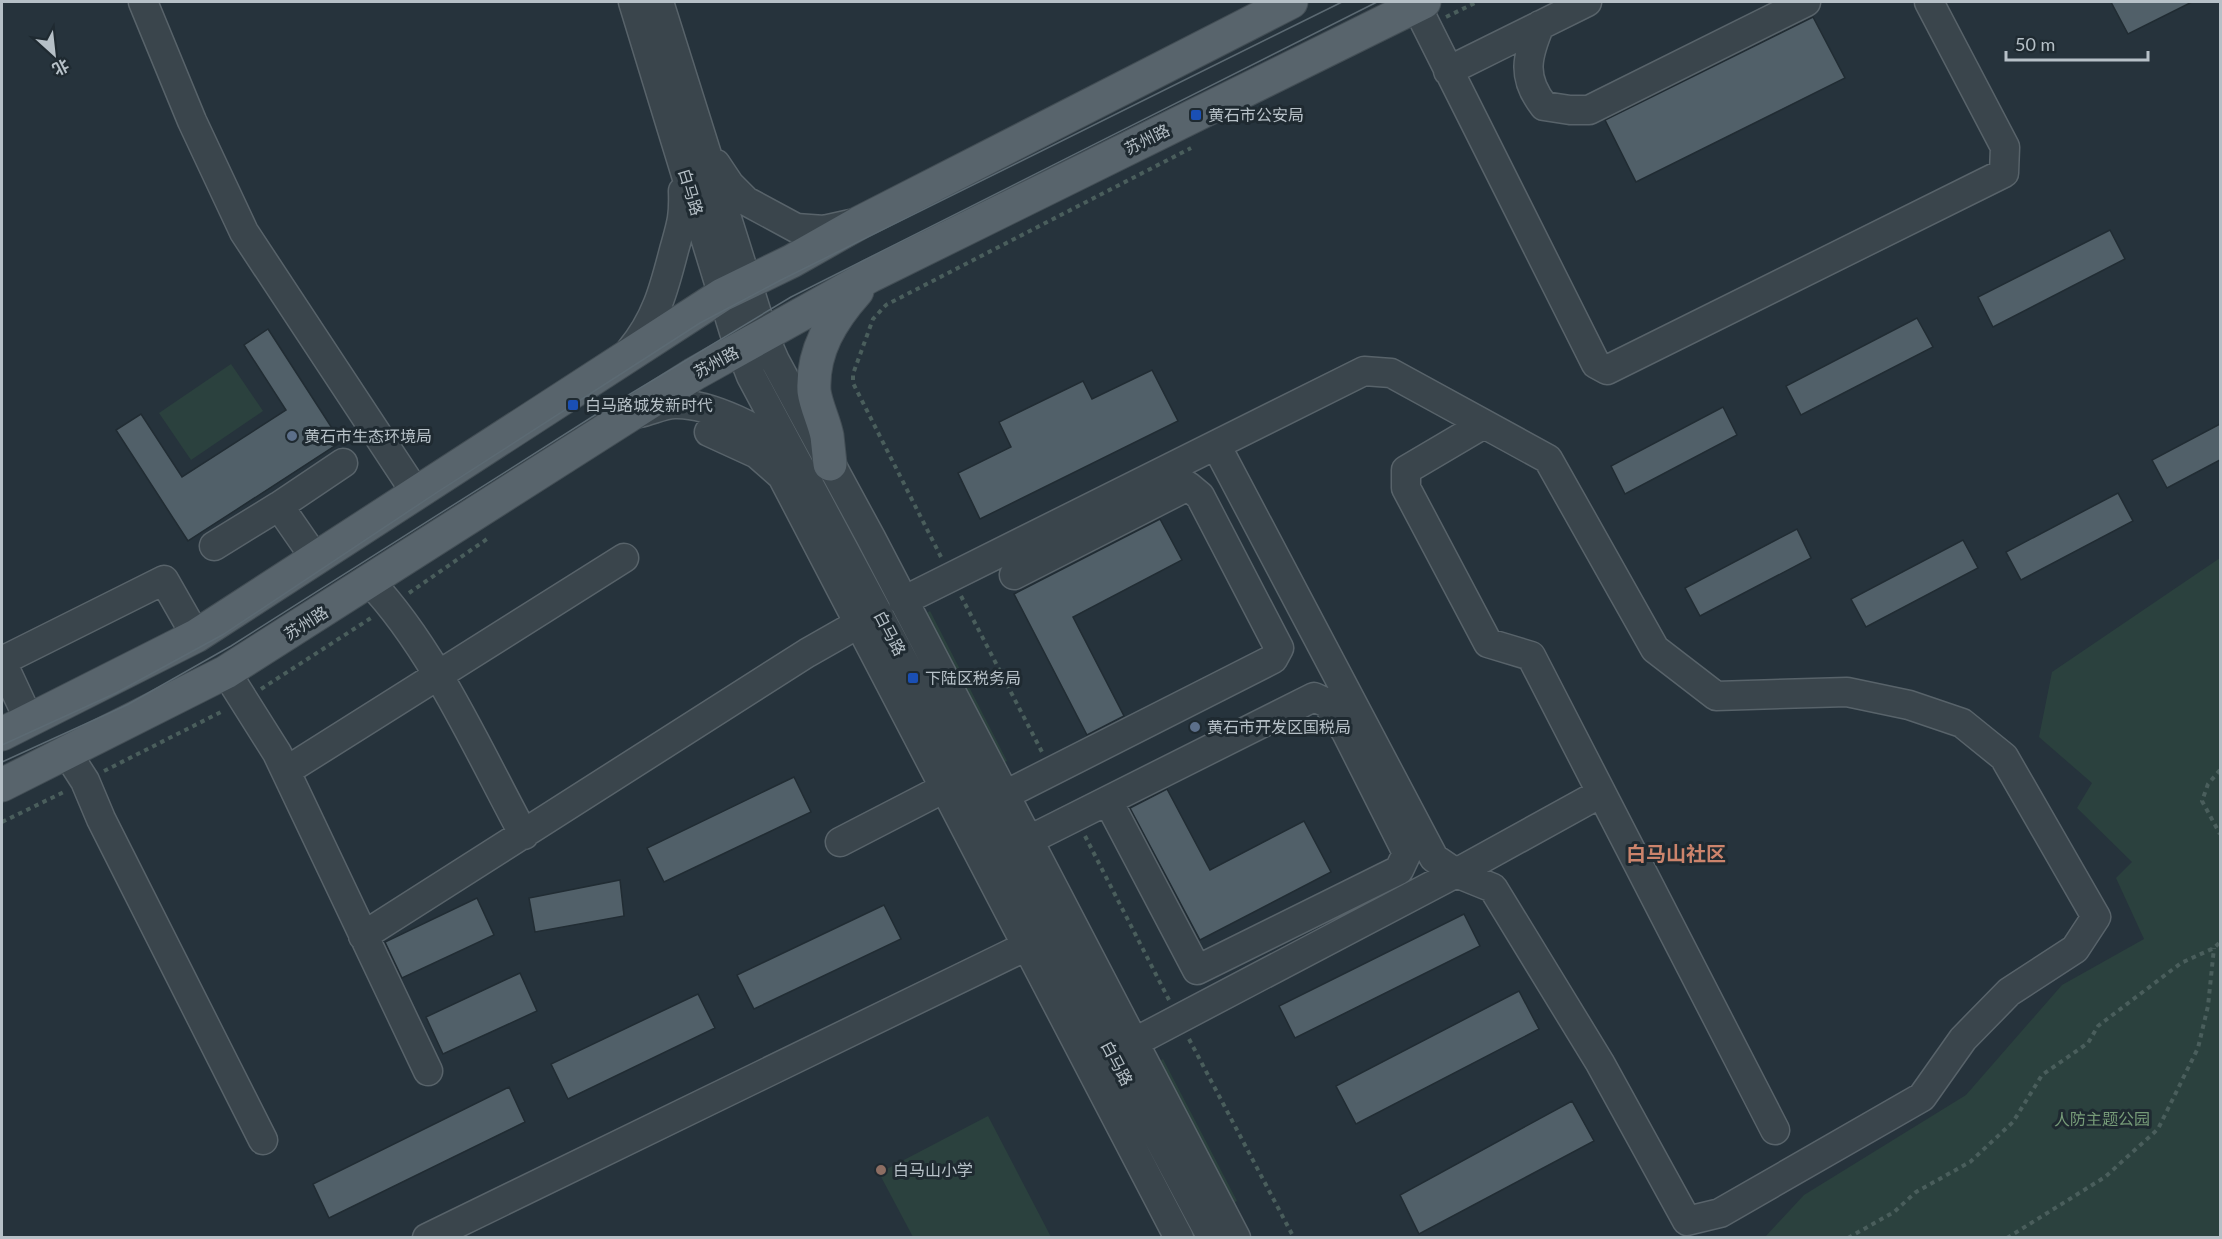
<svg xmlns="http://www.w3.org/2000/svg" width="2222" height="1239" font-family="Lato,'Noto Sans SC',sans-serif">
  <style>
    .green { fill: #2b413e }
    .building { fill: #516069; stroke: #212c33; stroke-width: 1.5 }
    .lines { fill: none; stroke-linecap: round; stroke-linejoin: round }
    .minor-casing { stroke: #58636a; stroke-width: 31 }
    .major-casing { stroke: #434e55; stroke-width: 35 }
    .path { stroke: #4a5e5c; stroke-width: 4; stroke-dasharray: 4.5 4.5; stroke-linecap: butt }
    .minor { stroke: #3a454c; stroke-width: 28 }
    .major { stroke: #58646c; stroke-width: 33 }
    .tram { stroke: #5c6a73; stroke-width: 1.5 }
    .transit-dot { fill: #1a4fb4; stroke: #1f2a31; stroke-width: 2 }
    .service-dot { fill: #5c6f8a; stroke: #1f2a31; stroke-width: 2 }
    .education-dot { fill: #8d6e63; stroke: #1f2a31; stroke-width: 2 }
    .labels { text-anchor: middle; stroke-width: 6; stroke-linejoin: round; paint-order: stroke }
    .poi-label { font-size: 16px; fill: #b6c0c7; stroke: #1f2a31; text-anchor: start }
    .street-label { font-size: 16px; fill: #b6c0c7; stroke: #1f2a31 }
    .park-label { font-size: 16px; fill: #769b78; stroke: #1f2a31 }
    .quarter-label { font-size: 20px; font-weight: bold; fill: #cc846c; stroke: #1f2a31 }
  </style>
  <rect width="100%" height="100%" fill="#26333c"/>
  <path class="green" d="M 231,364 L 263,411 L 191,460 L 159,413 Z
    M 2220,558 L 2220,1237 L 1765,1237 L 1804,1195 L 1966,1095 L 2062,985 L 2144,939 L 2116,878 L 2132,862 L 2077,808 L 2092,783 L 2039,737 L 2052,672 Z
    M 930,611 L 1007,761 L 998,766 L 921,616 Z
    M 1163,1059 L 1237,1201 L 1227,1206 L 1154,1064 Z
    M 988,1116 L 1051,1237 L 913,1237 L 879,1173 Z"/>
  <path class="building" d="M 2111,2 L 2192,2 L 2128,34 Z
    M 1813,17 L 1845,78 L 1636,182 L 1605,120 Z
    M 2110,230 L 2125,259 L 1993,327 L 1978,297 Z
    M 1917,318 L 1933,347 L 1801,415 L 1786,386 Z
    M 268,329 L 341,442 L 188,541 L 116,430 L 141,414 L 182,477 L 286,410 L 244,345 Z
    M 1152,370 L 1178,421 L 980,519 L 958,473 L 1011,447 L 999,422 L 1083,381 L 1092,399 Z
    M 1723,407 L 1737,435 L 1625,494 L 1611,466 Z
    M 2220,424 L 2220,460 L 2167,488 L 2152,460 Z
    M 2118,493 L 2133,521 L 2021,580 L 2006,552 Z
    M 1160,519 L 1182,560 L 1073,617 L 1124,716 L 1087,735 L 1014,594 Z
    M 1797,529 L 1811,558 L 1700,616 L 1685,588 Z
    M 1963,540 L 1978,568 L 1866,627 L 1851,599 Z
    M 794,777 L 811,812 L 664,882 L 647,848 Z
    M 1167,789 L 1210,870 L 1304,821 L 1331,872 L 1200,940 L 1130,808 Z
    M 620,880 L 624,916 L 535,932 L 529,898 Z
    M 477,898 L 494,935 L 402,978 L 385,942 Z
    M 884,905 L 901,939 L 754,1009 L 737,975 Z
    M 1464,914 L 1480,946 L 1295,1038 L 1279,1006 Z
    M 520,973 L 537,1011 L 443,1054 L 426,1017 Z
    M 1519,991 L 1539,1029 L 1356,1124 L 1336,1086 Z
    M 698,994 L 715,1028 L 568,1099 L 551,1064 Z
    M 509,1087 L 525,1122 L 329,1218 L 313,1184 Z
    M 1572,1101 L 1594,1141 L 1419,1234 L 1400,1195 Z"/>
  <g class="lines">
    <g class="minor-casing">
      <path id="minor" d="M 143,2 L 192,121 L 244,232 L 416,493
        M 633,2 L 734,332 L 751,376 L 1212,1238
        M 659,2 L 764,336 L 775,361 L 871,538 L 1236,1238
        M 1416,5 L 1596,364 L 1607,370 L 2004,173 L 2005,147 L 1929,2
        M 1540,25 C 1527,56 1521,77 1544,106 L 1570,110 L 1589,110 L 1806,2
        M 1448,71 L 1587,2
        M 716,164 L 730,185 L 746,201 L 796,228 L 824,230 L 851,224
        M 630,351 C 656,320 664,289 674,250 C 681,225 684,218 683,191
        M 639,413 C 650,411 664,404 675,404 C 707,403 769,430 788,456
        M 1484,424 L 1406,470 L 1406,488 L 1488,643 L 1531,656 L 1775,1130
        M 709,432 L 757,454 L 782,476 L 1179,1238
        M 214,546 L 279,506
        M 315,558 L 279,506 L 343,463
        M 370,582 C 433,648 480,754 524,835
        M 903,601 L 1364,371 L 1391,373 L 1548,459 L 1655,649 L 1716,696 L 1847,692 L 1909,705 L 1962,723 L 2004,757 L 2096,917 L 2075,949 L 2009,992 L 1963,1039 L 1922,1097 L 1720,1213 L 1687,1221 L 1600,1063 L 1493,888 L 1456,873
        M 2,661 L 164,580 L 196,636
        M 2,662 L 29,720
        M 226,672 L 277,753 L 428,1071
        M 67,753 L 85,781 L 101,819 L 263,1140
        M 286,771 L 624,558
        M 1003,796 L 1273,659 L 1279,648 L 1200,496 L 1188,486 L 1014,575
        M 1027,841 L 1314,697 L 1327,703 L 1346,732 L 1407,853 L 1399,870 L 1197,970 L 1108,801
        M 840,842 L 960,780
        M 1456,873 L 1601,793
        M 363,936 L 807,653 L 858,624
        M 1133,1043 L 1456,873 L 1434,858 L 1216,445
        M 427,1238 L 1043,938"/>
    </g>
    <g class="major-casing">
      <path id="major" d="M 830,464 C 829,455 828,445 827,436 C 824,421 816,406 814,391 C 812,351 832,319 857,291
        M 2,734 L 196,636 L 722,295 L 792,261 L 859,223 L 1291,2
        M 2,785 L 226,672 L 694,374 L 870,276 L 1424,2"/>
    </g>
    <path class="path" d="M 1446,17 L 1477,2
      M 941,557 L 853,383 L 853,374 L 873,319 L 886,305 L 1191,148
      M 409,593 L 487,539
      M 961,596 L 1042,752
      M 261,689 L 371,618
      M 2220,770 L 2208,784 L 2202,801 L 2220,834
      M 104,771 L 223,711
      M 2,822 L 66,791
      M 1085,836 L 1169,1000
      M 1189,1039 L 1294,1238
      M 1848,1238 L 1894,1212 L 1916,1192 L 1970,1162 L 2013,1122 L 2042,1075 L 2088,1043 L 2098,1026 L 2181,963 L 2214,948 L 2220,942
      M 2007,1238 L 2105,1177 L 2158,1129 L 2198,1048 L 2208,1006 L 2214,948"/>
    <use href="#minor" class="minor"/>
    <use href="#major" class="major"/>
    <path class="tram" d="M 2,745 L 116,693 L 224,634 L 436,493 L 700,323 L 781,280 L 1342,2
      M 2,762 L 127,705 L 231,646 L 592,417 L 791,297 L 1377,2"/>
  </g>
  <g class="transit-dot">
    <rect x="1190" y="109" width="12" height="12" rx="3"/>
    <rect x="567" y="399" width="12" height="12" rx="3"/>
    <rect x="907" y="672" width="12" height="12" rx="3"/>
  </g>
  <g class="service-dot">
    <circle cx="292" cy="436" r="6"/>
    <circle cx="1195" cy="727" r="6"/>
  </g>
  <circle class="education-dot" cx="881" cy="1170" r="6"/>
  <g class="labels">
    <g class="poi-label">
      <text x="1208" y="121">黄石市公安局</text>
      <text x="585" y="411">白马路城发新时代</text>
      <text x="304" y="442">黄石市生态环境局</text>
      <text x="925" y="684">下陆区税务局</text>
      <text x="1207" y="733">黄石市开发区国税局</text>
      <text x="893" y="1176">白马山小学</text>
    </g>
    <g class="street-label">
      <text transform="translate(1147 139) rotate(-26)" y="6">苏州路</text>
      <text transform="translate(691 192) rotate(73)" y="6">白马路</text>
      <text transform="translate(716 362) rotate(-28)" y="6">苏州路</text>
      <text transform="translate(306 623) rotate(-32)" y="6">苏州路</text>
      <text transform="translate(890 633) rotate(62)" y="6">白马路</text>
      <text transform="translate(1117 1063) rotate(62)" y="6">白马路</text>
    </g>
    <g class="park-label">
      <text x="2102" y="1125">人防主题公园</text>
    </g>
    <g class="quarter-label">
      <text x="1676" y="861">白马山社区</text>
    </g>
  </g>
  <rect width="2222" height="1239" fill="none" stroke="#b6c0c7" stroke-width="6"/>
  <g transform="translate(54 54) rotate(153)" stroke="#1f2a31" stroke-width="4.5" paint-order="stroke">
  <path d="M0-4.5L10 22L0 15L-10 22Z" fill="#b6c0c7"/>
  <text y="-9" font-size="16" font-weight="bold" text-anchor="middle" fill="#b6c0c7">北</text>
  </g>
  <path d="M2006 51v9h142v-9" fill="none" stroke="#b6c0c7" stroke-width="3"/>
  <text x="2015" y="51" font-size="18" fill="#b6c0c7" stroke="#1f2a31" stroke-width="4.5" paint-order="stroke">50 m</text>
</svg>
